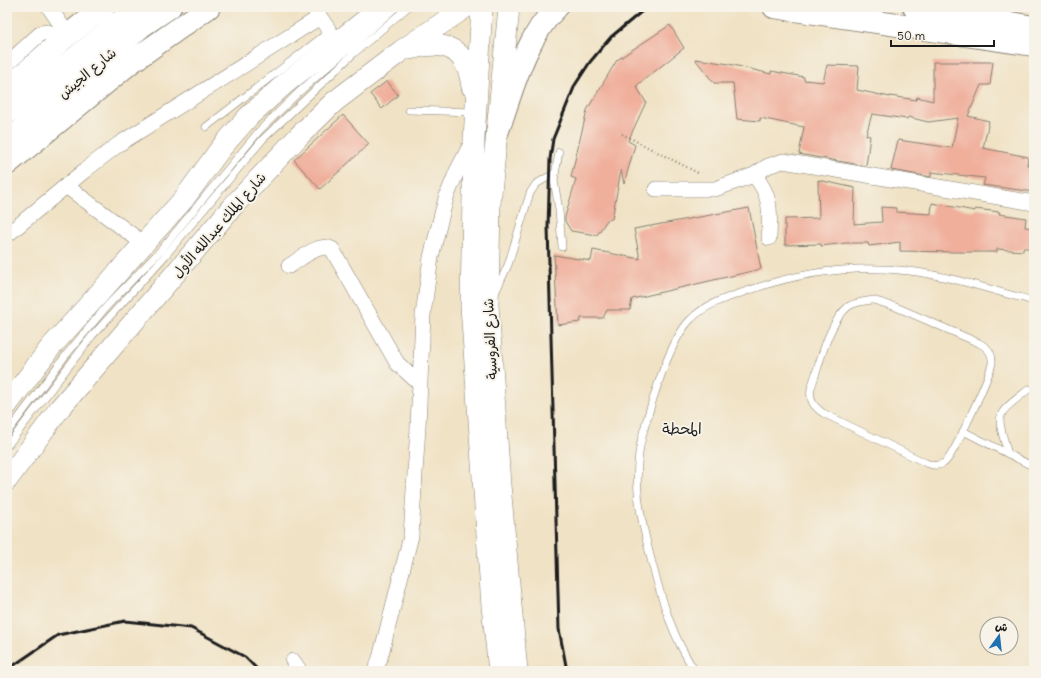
<svg xmlns="http://www.w3.org/2000/svg" width="1041" height="678" font-family="Delius,'Playpen Sans Arabic',sans-serif">
  <style>
    .building { fill: #f0af9b }
    .lines { fill: none; stroke-linecap: round; stroke-linejoin: round }
    .lane-casing { stroke: #867f70; stroke-width: 8 }
    .street-casing { stroke: #867f70; stroke-width: 16 }
    .secondary-casing { stroke: #867f70; stroke-width: 22 }
    .primary-casing { stroke: #867f70; stroke-width: 24 }
    .highway-casing { stroke: #867f70; stroke-width: 24 }
    .path { stroke: #867f70; stroke-width: 2.5; stroke-dasharray: 1 3; stroke-linecap: butt }
    .lane { stroke: #fff; stroke-width: 7 }
    .street { stroke: #fff; stroke-width: 15 }
    .secondary { stroke: #fff; stroke-width: 21 }
    .primary { stroke: #fff; stroke-width: 22 }
    .highway { stroke: #fff; stroke-width: 22 }
    .rail { stroke: #1c1c1c; stroke-width: 3 }
    .labels { text-anchor: middle; stroke-width: 4; stroke-linejoin: round; paint-order: stroke }
    .street-label { font-size: 14px; fill: #1c1c1c; stroke: #f7f3e8 }
    .neighbourhood-label { font-size: 15px; fill: #1c1c1c; stroke: #f7f3e8 }
  </style>
  <rect width="100%" height="100%" fill="#f7f3e8"/>
  <filter id="ink" filterUnits="userSpaceOnUse"><feTurbulence type="fractalNoise" baseFrequency=".025" numOctaves="2"/><feDisplacementMap in="SourceGraphic" scale="8" xChannelSelector="R" yChannelSelector="G"/><feConvolveMatrix kernelMatrix="1 2 1 2 8 2 1 2 1" color-interpolation-filters="sRGB"/></filter>
  <filter id="wash" filterUnits="userSpaceOnUse"><feTurbulence type="fractalNoise" baseFrequency=".012" numOctaves="4" result="noise"/><feDisplacementMap in="SourceGraphic" scale="16" xChannelSelector="R" yChannelSelector="G"/><feGaussianBlur stdDeviation="0.9" result="paint"/><feColorMatrix in="noise" values="0 0 0 0 0 0 0 0 0 0 0 0 0 0 0 0 0 1.4 0 .05"/><feComposite in="paint" operator="in"/></filter>
  <g filter="url(#wash)">
    <rect width="100%" height="100%" fill="#f0e2c5"/>
    <g id="blocks">
      <path class="building" d="M 670,25 L 684,48 L 636,86 L 646,102 L 628,141 L 635,145 L 624,184 L 621,170 L 612,219 L 607,220 L 597,235 L 571,231 L 565,221 L 565,217 L 576,179 L 571,177 L 587,110 L 617,60 Z
        M 695,59 L 729,64 L 771,74 L 771,71 L 804,77 L 804,80 L 823,82 L 827,65 L 859,66 L 857,90 L 890,97 L 890,96 L 916,100 L 917,97 L 933,101 L 933,62 L 993,62 L 990,85 L 981,85 L 968,116 L 989,121 L 983,148 L 1028,157 L 1027,165 L 1034,166 L 1034,192 L 983,185 L 985,178 L 931,172 L 931,177 L 891,170 L 898,140 L 952,148 L 958,118 L 928,122 L 908,117 L 907,119 L 872,114 L 866,135 L 870,136 L 866,166 L 799,154 L 804,127 L 760,118 L 760,121 L 737,119 L 733,83 L 714,83 Z
        M 387,81 L 398,95 L 382,109 L 370,94 Z
        M 343,115 L 369,144 L 320,189 L 294,160 Z
        M 818,180 L 855,188 L 854,224 L 882,222 L 881,207 L 896,208 L 896,212 L 931,214 L 932,203 L 975,211 L 975,209 L 1000,212 L 999,214 L 1026,218 L 1025,227 L 1034,228 L 1034,248 L 1023,248 L 1023,251 L 997,249 L 997,252 L 957,252 L 900,251 L 900,242 L 869,246 L 868,243 L 846,243 L 821,246 L 821,244 L 785,245 L 785,219 L 819,218 Z
        M 749,208 L 761,269 L 632,299 L 630,310 L 607,310 L 603,318 L 581,318 L 580,322 L 558,325 L 554,255 L 591,261 L 593,250 L 640,259 L 634,229 Z"/>
    </g>
  </g>
  <g filter="url(#ink)">
    <use href="#blocks" fill-opacity="0" stroke="#867f70" stroke-width="1"/>
    <g class="lines">
      <g class="lane-casing">
        <path id="lane" d="M 409,110 L 473,112
          M 206,127 L 330,31
          M 559,152 L 554,180 L 559,210 L 562,247
          M 495,293 L 508,265 L 530,193 L 536,184 L 555,173
          M 873,300 L 896,307 L 979,343 C 987,347 993,353 992,363 C 990,375 953,458 944,463 C 938,467 932,465 926,463 L 823,413 C 813,406 809,400 811,388 C 820,364 828,322 849,306 C 856,302 865,301 873,300 Z
          M 963,431 L 1034,467
          M 7,433 L 66,355 L 107,306 L 160,251 L 260,130 L 299,92 L 396,7
          M 7,446 L 92,336 L 165,256 L 263,139 L 353,54 L 408,7
          M 1008,454 C 996,411 994,417 1029,389
          M 695,671 C 673,638 662,601 652,563 C 640,517 631,479 643,433 C 651,404 670,339 691,319 C 707,303 729,297 750,290 C 801,272 855,265 909,271 C 951,276 993,291 1034,301"/>
      </g>
      <g class="street-casing">
        <path id="street" d="M 49,7 L 68,35
          M 313,7 L 337,42
          M 7,64 L 41,33 L 48,32 L 62,40
          M 754,175 C 772,196 770,212 769,238
          M 66,186 L 143,243
          M 656,189 L 715,189 L 754,175 L 768,166 L 783,161 L 1034,203
          M 7,235 L 84,171 L 119,144 L 320,17
          M 289,266 C 301,259 319,242 332,249 L 397,363 L 420,384
          M 293,661 L 300,671
          M 375,671 L 380,658 L 411,536 L 418,427 L 423,315 L 431,257 L 446,198 L 457,171 L 472,142"/>
      </g>
      <g class="secondary-casing">
        <path id="secondary" d="M 482,7 L 474,139 L 471,306 L 492,606 L 499,671
          M 509,7 L 490,204 L 488,305 L 500,485 L 517,671
          M 410,49 C 445,39 467,48 472,87
          M 7,405 L 50,348 L 183,200 L 221,148 L 249,116 L 287,82 L 382,7
          M 7,480 L 60,408 L 232,207 L 299,136 L 334,102 L 401,51 L 466,7"/>
      </g>
      <g class="primary-casing">
        <path id="primary" d="M 774,7 L 1034,45
          M 914,7 L 1034,27
          M 7,89 L 62,40 L 104,7
          M 497,133 C 512,92 524,39 557,7
          M 7,164 L 130,63 L 209,7"/>
      </g>
      <g class="highway-casing">
        <path id="highway" d="M 7,113 L 138,7
          M 7,142 L 142,26 L 170,7"/>
      </g>
      <path class="path" d="M 622,134 L 700,174"/>
      <use href="#lane" class="lane"/>
      <use href="#street" class="street"/>
      <use href="#secondary" class="secondary"/>
      <use href="#primary" class="primary"/>
      <use href="#highway" class="highway"/>
      <path class="rail" d="M 7,670 L 58,635 L 125,621 L 191,628 L 245,657 L 259,671
        M 567,671 L 559,629 L 548,227 L 550,159 L 553,139 L 575,85 L 590,62 L 611,37 L 647,7"/>
    </g>
  </g>
  <g class="labels">
    <g class="street-label">
      <text transform="translate(87 73) rotate(-40)" y="5">شارع الجيش</text>
      <text transform="translate(219 225) rotate(-49)" y="5">شارع الملك عبدالله الأول</text>
      <text transform="translate(490 339) rotate(-93)" y="5">شارع الفروسية</text>
    </g>
    <g class="neighbourhood-label">
      <text x="682" y="434">المحطة</text>
    </g>
  </g>
  <rect width="1041" height="678" fill="none" stroke="#f7f3e8" stroke-width="24"/>
  <g transform="translate(999 636) rotate(15)"><circle r="19" fill="#f7f3e8" stroke="#9f9d96"/>
  <path d="M0-3L7 15L0 10L-7 15Z" fill="#1f6fb2"/>
  <text y="-6" font-size="11" font-weight="bold" text-anchor="middle" fill="#1c1c1c">ش</text>
  </g>
  <path d="M891 40v6h103v-6" fill="none" stroke="#1c1c1c" stroke-width="2"/>
  <text x="897" y="40" font-size="12" fill="#1c1c1c" stroke="#f7f3e8" stroke-width="3" paint-order="stroke">50 m</text>
</svg>
